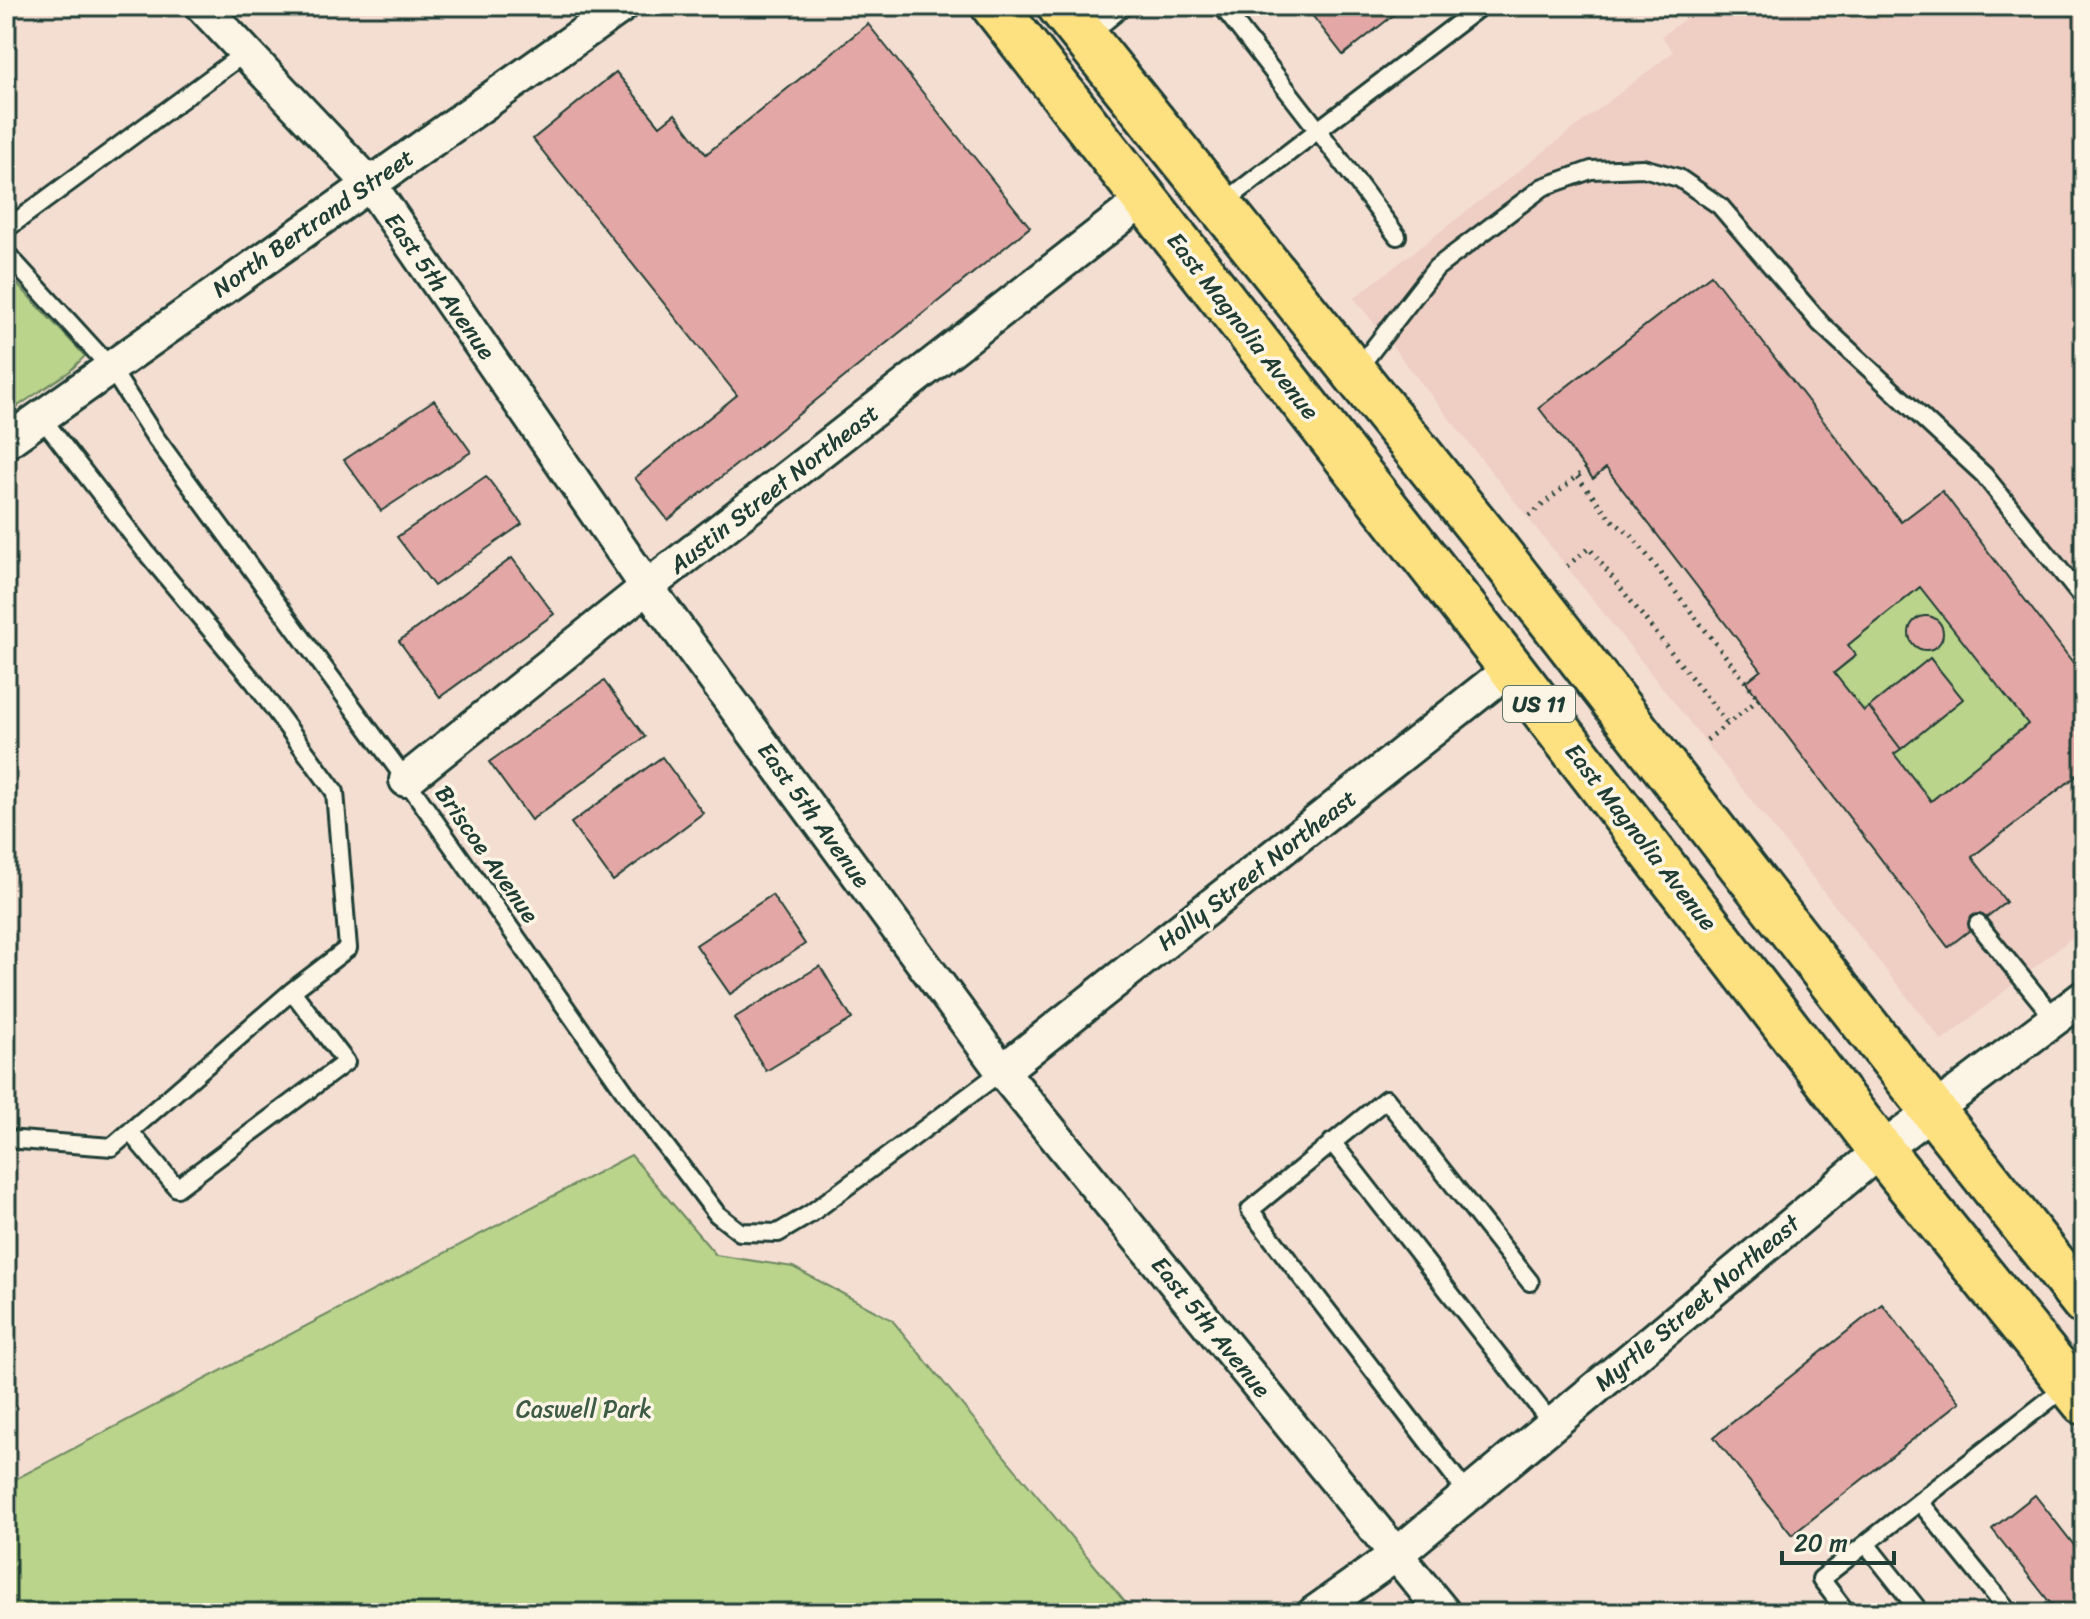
<svg xmlns="http://www.w3.org/2000/svg" width="2090" height="1619" font-family="Sriracha,sans-serif">
  <style>
    .built { fill: #efcec4 }
    .green { fill: #bad48c; stroke: #6c8860; stroke-width: 2 }
    .building { fill: #e3a8a5; stroke: #1f3d34; stroke-width: 2; fill-rule: evenodd }
    .lines { fill: none; stroke-linecap: round; stroke-linejoin: round }
    .service-casing { stroke: #1f3d34; stroke-width: 22 }
    .minor-casing { stroke: #1f3d34; stroke-width: 38 }
    .primary-casing { stroke: #1f3d34; stroke-width: 50 }
    .path { stroke: #1f3d34; stroke-width: 5; stroke-dasharray: 2 6; stroke-linecap: butt }
    .service { stroke: #fcf5e5; stroke-width: 16 }
    .minor { stroke: #fcf5e5; stroke-width: 32 }
    .primary { stroke: #fde080; stroke-width: 44 }
    .labels { text-anchor: middle; stroke-width: 7; stroke-linejoin: round; paint-order: stroke }
    .shield { fill: #fcf5e5; stroke: #617469; stroke-width: 2 }
    .shield-label { font-size: 22px; font-weight: bold; fill: #1f3d34 }
    .street-label { font-size: 24px; fill: #1f3d34; stroke: #fcf5e5 }
    .park-label { font-size: 24px; fill: #3e5b46; stroke: #fcf5e5 }
  </style>
  <rect width="100%" height="100%" fill="#f4ded2"/>
  <filter id="ink" filterUnits="userSpaceOnUse"><feTurbulence type="fractalNoise" baseFrequency=".0125" numOctaves="2"/><feDisplacementMap in="SourceGraphic" scale="16" xChannelSelector="R" yChannelSelector="G"/><feConvolveMatrix kernelMatrix="1 2 1 2 8 2 1 2 1" color-interpolation-filters="sRGB"/></filter>
  <g filter="url(#ink)">
    <path class="built" d="M 1702,6 L 2084,6 L 2084,928 L 1942,1041 L 1354,298 L 1673,52 L 1662,36 Z"/>
    <path class="green" d="M 6,272 L 85,356 L 70,371 L 6,414 Z
      M 1920,587 L 2028,724 L 1931,801 L 1894,754 L 1962,699 L 1864,711 L 1834,673 L 1856,656 L 1848,645 Z
      M 631,1155 L 716,1255 L 793,1267 L 892,1320 L 1134,1613 L 6,1613 L 6,1484 Z"/>
    <path class="building" d="M 1305,6 L 1405,6 L 1343,55 Z
      M 868,24 L 1030,227 L 668,520 L 635,478 L 737,395 L 533,139 L 616,72 L 660,126 L 675,114 L 706,154 Z
      M 1711,275 L 1901,522 L 1942,491 L 2084,677 L 2084,715 L 2075,722 L 2084,735 L 2084,770 L 1972,857 L 2006,902 L 1948,947 L 1746,682 L 1761,670 L 1606,468 L 1593,479 L 1539,408 ZM 1920,587 L 2028,724 L 1931,801 L 1894,754 L 1901,749 L 1869,707 L 1864,711 L 1834,673 L 1856,655 L 1848,645 Z
      M 434,400 L 471,452 L 381,511 L 344,460 Z
      M 486,476 L 522,524 L 434,586 L 397,537 Z
      M 512,558 L 554,614 L 440,697 L 399,641 Z
      M1909 633a17 17 0 1 1 34 0a17 17 0 1 1-34 0Z
      M 1930,658 L 1963,699 L 1901,749 L 1869,707 Z
      M 604,681 L 645,737 L 531,820 L 489,762 Z
      M 662,757 L 703,813 L 613,881 L 571,823 Z
      M 772,895 L 805,944 L 730,994 L 696,945 Z
      M 820,966 L 852,1019 L 766,1071 L 734,1018 Z
      M 1882,1304 L 1960,1402 L 1792,1535 L 1714,1437 Z
      M 2035,1495 L 2084,1558 L 2084,1613 L 2058,1613 L 1992,1529 Z"/>
    <g class="lines">
      <g class="service-casing">
        <path id="service" d="M 1222,6 L 1318,130 L 1222,204
          M 1086,37 L 1124,6
          M 6,229 L 246,52
          M 1397,236 L 1318,130 L 1481,6
          M 6,253 L 110,367 L 155,437 L 406,780 L 632,1102 L 717,1214 L 740,1232 L 778,1233 L 810,1214 L 1002,1071
          M 1356,371 L 1436,268 L 1543,187 L 1591,170 L 1643,168 L 1679,178 L 1720,206 L 1821,324 L 1984,475 L 2084,600
          M 1978,924 L 2055,1019
          M 130,1132 L 177,1188 L 346,1062 L 292,991
          M 6,1139 L 112,1147 L 292,991 L 348,948 L 335,792 L 255,683 L 145,551 L 41,417
          M 1332,1142 L 1552,1424
          M 1468,1494 L 1250,1210 L 1386,1099 L 1530,1282
          M 1920,1502 L 2010,1613
          M 1867,1545 L 1921,1613
          M 1847,1613 L 1821,1579 L 2069,1384"/>
      </g>
      <g class="minor-casing">
        <path id="minor" d="M 202,6 L 369,183 L 647,587 L 1002,1071 L 1444,1613
          M 6,442 L 622,6
          M 406,780 L 647,587 L 1143,200
          M 1002,1071 L 1511,668
          M 1314,1613 L 1397,1554 L 1881,1150 L 2084,997"/>
      </g>
      <g class="primary-casing">
        <path id="primary" d="M 994,6 L 1511,668 L 1881,1150 L 2084,1402
          M 1060,6 L 1491,543 L 1819,966 L 2084,1302"/>
      </g>
      <path class="path" d="M 1577,477 L 1612,520 L 1632,536 L 1759,699 L 1703,743
        M 1529,516 L 1586,469
        M 1567,566 L 1589,548 L 1728,724"/>
      <use href="#service" class="service"/>
      <use href="#minor" class="minor"/>
      <use href="#primary" class="primary"/>
    </g>
  </g>
  <g class="labels">
    <rect class="shield" x="1503" y="686" width="72" height="36" rx="6"/>
    <g class="shield-label">
      <text x="1539" y="712">US 11</text>
    </g>
    <g class="street-label">
      <text transform="translate(313 223) rotate(-35)" y="8">North Bertrand Street</text>
      <text transform="translate(440 286) rotate(55)" y="8">East 5th Avenue</text>
      <text transform="translate(1243 326) rotate(52)" y="8">East Magnolia Avenue</text>
      <text transform="translate(774 489) rotate(-38)" y="8">Austin Street Northeast</text>
      <text transform="translate(814 815) rotate(54)" y="8">East 5th Avenue</text>
      <text transform="translate(1641 837) rotate(52)" y="8">East Magnolia Avenue</text>
      <text transform="translate(487 854) rotate(55)" y="8">Briscoe Avenue</text>
      <text transform="translate(1257 870) rotate(-38)" y="8">Holly Street Northeast</text>
      <text transform="translate(1697 1303) rotate(-40)" y="8">Myrtle Street Northeast</text>
      <text transform="translate(1211 1327) rotate(51)" y="8">East 5th Avenue</text>
    </g>
    <g class="park-label">
      <text x="584" y="1417">Caswell Park</text>
    </g>
  </g>
  <rect width="2090" height="1619" fill="none" stroke="#fcf5e5" stroke-width="32"/>
  <rect x="16" y="16" width="2058" height="1587" fill="none" stroke="#1f3d34" stroke-width="3" filter="url(#ink)"/>
  <path d="M1782 1551v12h112v-12" fill="none" stroke="#1f3d34" stroke-width="4"/>
  <text x="1794" y="1551" font-size="24" fill="#1f3d34" stroke="#fcf5e5" stroke-width="6" paint-order="stroke">20 m</text>
</svg>
